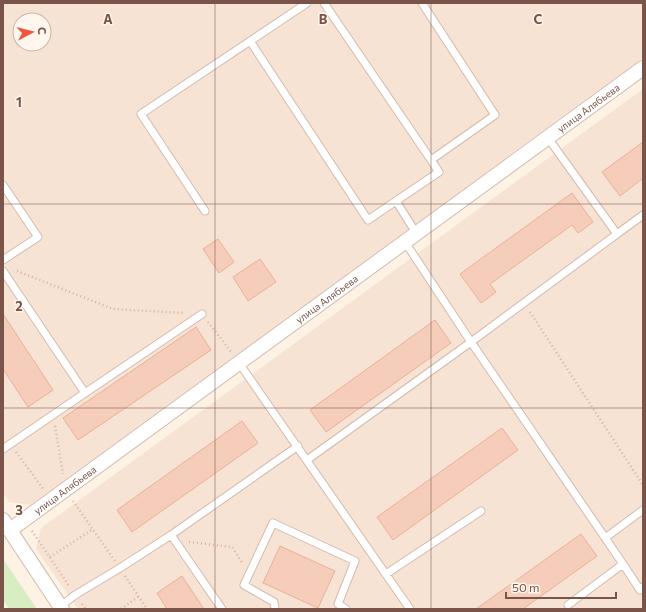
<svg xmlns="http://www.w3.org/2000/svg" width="646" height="612" font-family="Commissioner,sans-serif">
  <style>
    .residential { fill: #f7e3d3; fill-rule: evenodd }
    .green { fill: #d8eec2 }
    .building { fill: #f6ccbb; stroke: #eab099 }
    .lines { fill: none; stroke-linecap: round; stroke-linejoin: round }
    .service-casing { stroke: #d4baad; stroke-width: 9 }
    .minor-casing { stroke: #d4baad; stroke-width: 16 }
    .path { stroke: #dcaf9d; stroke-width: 2.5; stroke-dasharray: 1 3; stroke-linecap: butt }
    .service { stroke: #fff; stroke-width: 7 }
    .minor { stroke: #fff; stroke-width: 14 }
    .grid { fill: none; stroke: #7a5448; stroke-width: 1; stroke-opacity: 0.55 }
    .labels { text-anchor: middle; stroke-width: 3; stroke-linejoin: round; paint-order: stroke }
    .street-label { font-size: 10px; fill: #7a5448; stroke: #fff6ee }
    .grid-label { font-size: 13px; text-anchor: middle; font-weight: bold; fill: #7a5448; stroke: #fff6ee; stroke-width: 3; stroke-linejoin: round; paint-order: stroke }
  </style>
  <rect width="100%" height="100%" fill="#fef2e5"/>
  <path class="residential" d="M 3,3 L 643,3 L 643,58 L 30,505 L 9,502 L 3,493 ZM 20,20 L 44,20 L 44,44 L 20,44 Z
    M 643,89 L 643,609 L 78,609 L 36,549 L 41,528 Z"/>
  <path class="green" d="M 3,559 L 37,609 L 9,609 L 3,600 Z"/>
  <path class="building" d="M 643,142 L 643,178 L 620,196 L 602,172 Z
    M 572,193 L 593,222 L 578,233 L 572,225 L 490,284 L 496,292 L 481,303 L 460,274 Z
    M 218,239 L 234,262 L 219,273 L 203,249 Z
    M 260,259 L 276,282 L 248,301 L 233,277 Z
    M 3,314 L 53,390 L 28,407 L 3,369 Z
    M 435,320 L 451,343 L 326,432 L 310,410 Z
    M 196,327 L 211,350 L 78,440 L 63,418 Z
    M 242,421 L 258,443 L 132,532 L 117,510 Z
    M 502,428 L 518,450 L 393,540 L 377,517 Z
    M 581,534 L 597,556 L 523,609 L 476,609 Z
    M 280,546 L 335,571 L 318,608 L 263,583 Z
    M 182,576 L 204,609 L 167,609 L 157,593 Z"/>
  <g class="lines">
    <g class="service-casing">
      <path id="service" d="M 324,3 L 431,160 L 495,115 L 422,3
        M 250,41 L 368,220 L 396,201
        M 3,185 L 38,237 L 3,260
        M 205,211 L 141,114 L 307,3
        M 416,233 L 396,201 L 439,172 L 431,160
        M 617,234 L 643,215
        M 405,242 L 471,342 L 623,564 L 640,590 L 643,587
        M 3,271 L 85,393 L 3,449
        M 239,363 L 410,609
        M 85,393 L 202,314
        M 307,460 L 471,342 L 617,234 L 548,138
        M 171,535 L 222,609
        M 605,538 L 643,510
        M 386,574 L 481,511
        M 568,605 L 623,564
        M 61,606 L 75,595 L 120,568 L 171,535 L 298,446
        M 275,609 L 274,602 L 244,585 L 273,523 L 355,561 L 338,604 L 346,609"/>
    </g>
    <g class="minor-casing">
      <g id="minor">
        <path d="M 3,520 L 62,609"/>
        <path id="s1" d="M 10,530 L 643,68"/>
      </g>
    </g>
    <path class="path" d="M 17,271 L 113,309 L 185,313
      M 530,312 L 643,485
      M 208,322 L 232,353
      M 55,426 L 63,474
      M 16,452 L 44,490
      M 73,501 L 115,561
      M 32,531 L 69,586
      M 189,542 L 232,547 L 243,564
      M 50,557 L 93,529
      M 125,576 L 147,609
      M 82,604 L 86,609
      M 121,609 L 139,596"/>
    <use href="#service" class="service"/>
    <use href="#minor" class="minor"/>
  </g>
  <path class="grid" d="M 215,3 L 215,609M 431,3 L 431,609M 3,204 L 643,204M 3,408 L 643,408"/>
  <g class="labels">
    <g class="street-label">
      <text dy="4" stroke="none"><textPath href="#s1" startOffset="716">улица Алябьева</textPath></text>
      <text dy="4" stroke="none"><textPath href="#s1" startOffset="392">улица Алябьева</textPath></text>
      <text dy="4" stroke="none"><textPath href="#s1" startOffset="68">улица Алябьева</textPath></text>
    </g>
  </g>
  <g class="grid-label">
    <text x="108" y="24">A</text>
    <text x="323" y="24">B</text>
    <text x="538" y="24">C</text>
    <text x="19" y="107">1</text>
    <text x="19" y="311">2</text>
    <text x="19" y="515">3</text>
  </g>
  <rect width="646" height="612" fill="none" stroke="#7a5448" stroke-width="8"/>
  <g transform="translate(32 32) rotate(83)"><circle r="19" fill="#fff6ee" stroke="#cab5ac"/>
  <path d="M0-3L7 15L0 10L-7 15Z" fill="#f25640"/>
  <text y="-6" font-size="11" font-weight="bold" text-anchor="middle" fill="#7a5448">С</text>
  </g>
  <path d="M506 592v6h110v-6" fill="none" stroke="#7a5448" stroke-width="2"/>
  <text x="512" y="592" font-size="12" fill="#7a5448" stroke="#fff6ee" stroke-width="3" paint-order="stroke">50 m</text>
</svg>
